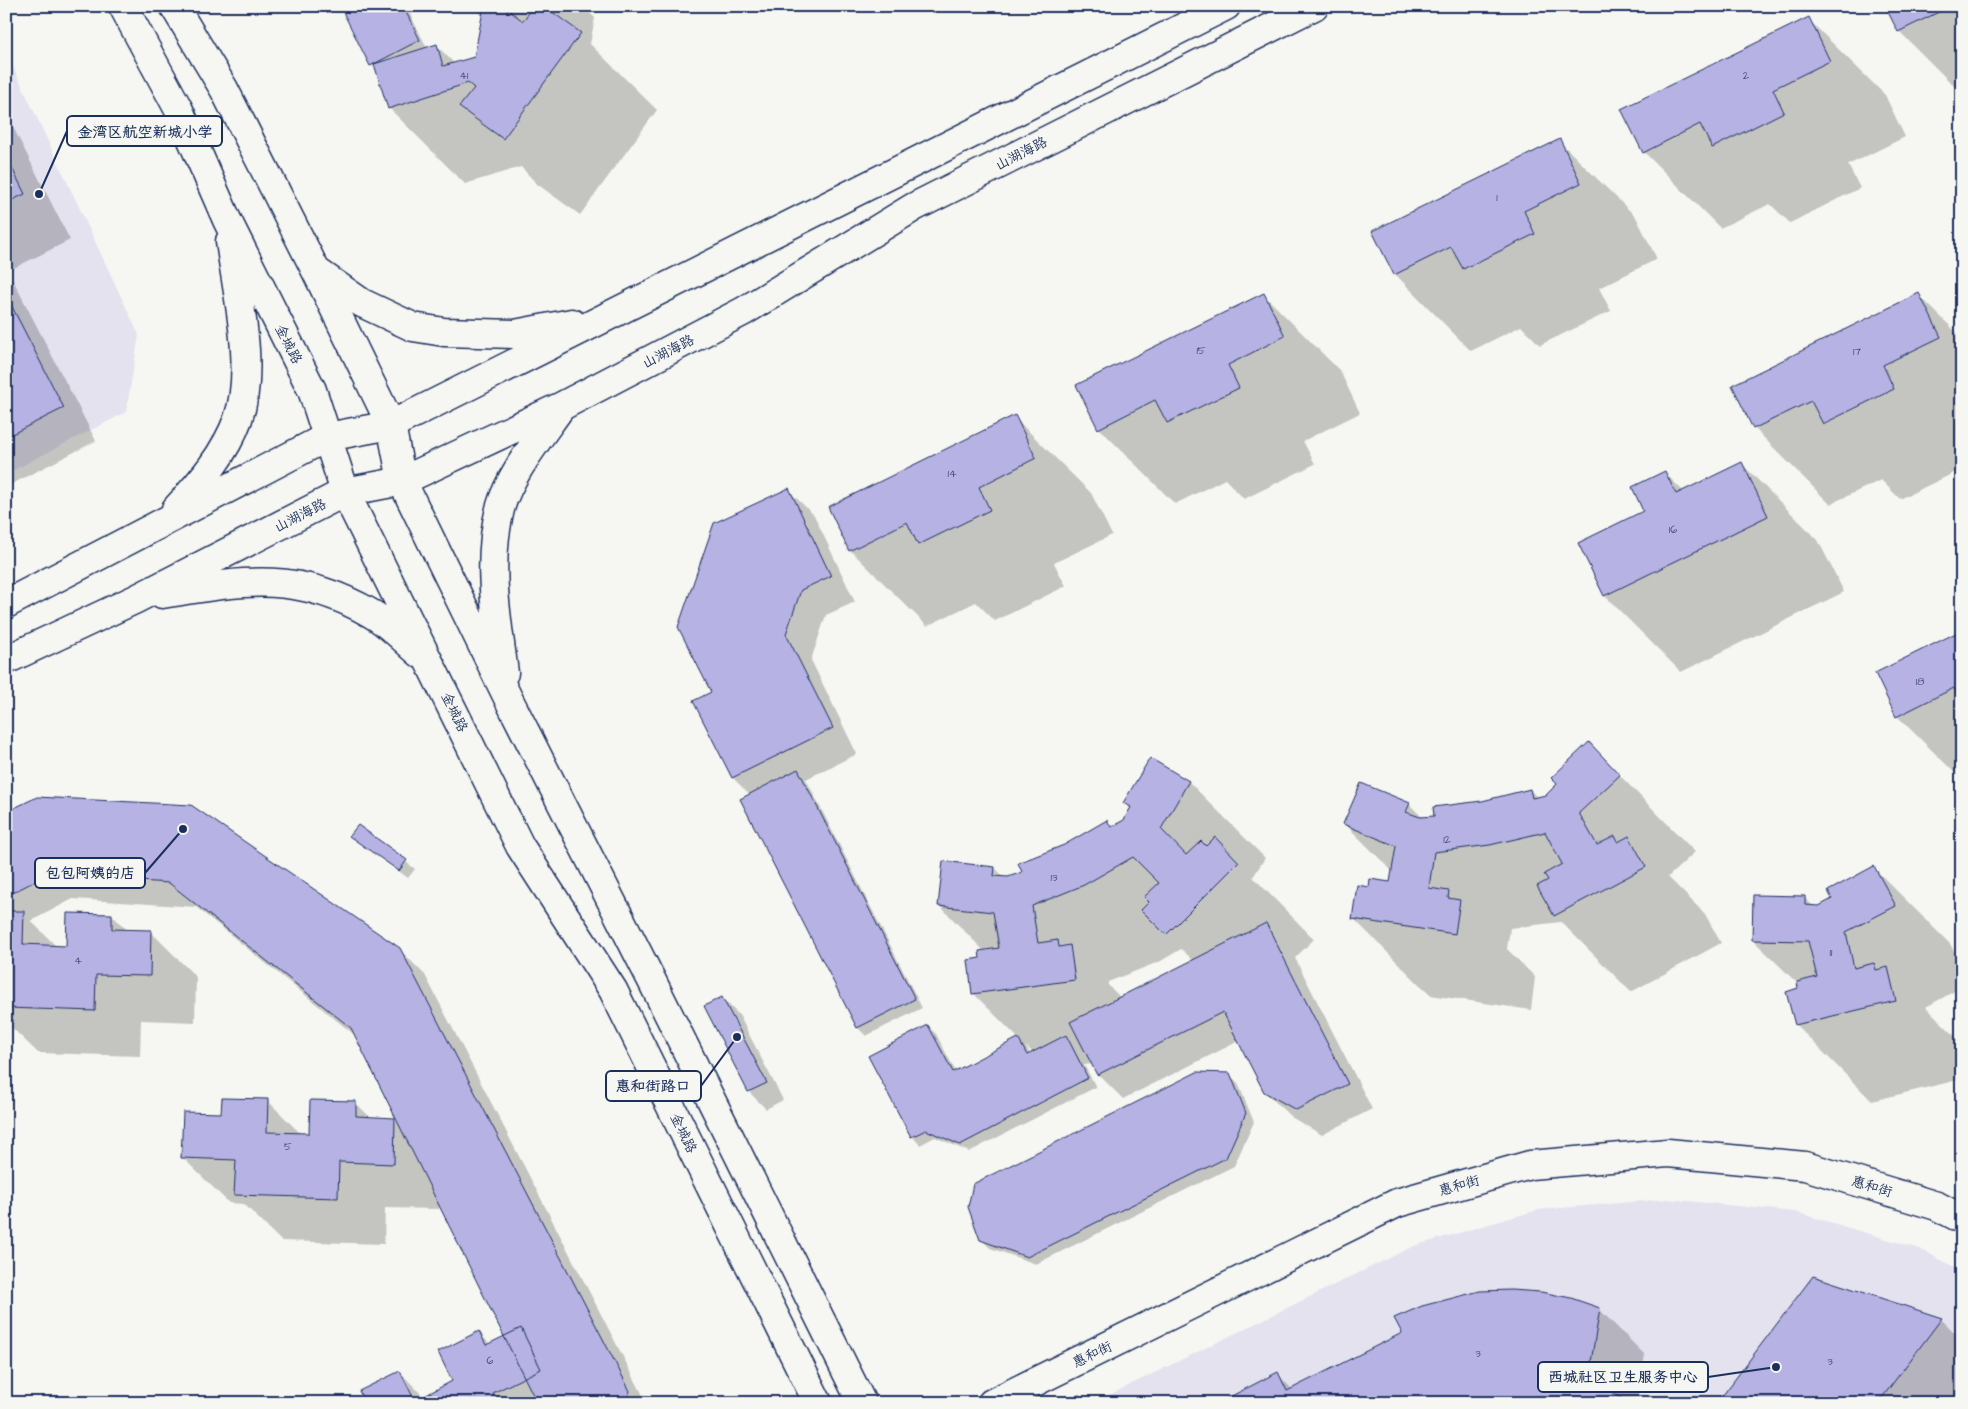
<svg xmlns="http://www.w3.org/2000/svg" width="1968" height="1409" font-family="'Architects Daughter','LXGW WenKai TC',sans-serif">
  <style>
    .built { fill: #e3e2ee }
    .shadow { fill: #0003; fill-rule: evenodd }
    .building { fill: #b6b2e3; stroke: #1b2f5e }
    .lines { fill: none; stroke-linecap: round; stroke-linejoin: round }
    .street-casing { stroke: #1b2f5e; stroke-width: 31 }
    .secondary-casing { stroke: #1b2f5e; stroke-width: 31 }
    .path { stroke: #1b2f5e; stroke-width: 3; stroke-dasharray: 1 4; stroke-linecap: butt }
    .street { stroke: #f6f6f2; stroke-width: 28 }
    .secondary { stroke: #f6f6f2; stroke-width: 28 }
    .labels { text-anchor: middle; stroke-width: 4; stroke-linejoin: round; paint-order: stroke }
    .number-label { font-size: 11px; fill: #42507f }
    .street-label { font-size: 14px; fill: #1b2f5e; stroke: #f6f6f2 }
    .leader { fill: none; stroke: #1b2f5e; stroke-width: 2 }
    .callout-dot { fill: #1b2f5e; stroke: #f6f6f2; stroke-width: 2 }
    .callout { fill: #f6f6f2; stroke: #1b2f5e; stroke-width: 2 }
    .callout-label { font-size: 15px; text-anchor: middle; font-weight: bold; fill: #1b2f5e }
  </style>
  <rect width="100%" height="100%" fill="#f6f6f2"/>
  <filter id="ink" filterUnits="userSpaceOnUse"><feTurbulence type="fractalNoise" baseFrequency=".02" numOctaves="2"/><feDisplacementMap in="SourceGraphic" scale="10" xChannelSelector="R" yChannelSelector="G"/><feConvolveMatrix kernelMatrix="1 2 1 2 8 2 1 2 1" color-interpolation-filters="sRGB"/></filter>
  <g filter="url(#ink)">
    <path class="built" d="M 6,52 L 139,335 L 126,412 L 6,474 Z
      M 1667,1199 L 1795,1212 L 1920,1249 L 1962,1271 L 1962,1403 L 1093,1403 L 1414,1246 L 1538,1210 Z"/>
    <path class="shadow" d="M 341,6 L 406,6 L 427,48 L 436,45 L 455,64 L 476,58 L 483,17 L 472,6 L 583,6 L 595,18 L 590,44 L 657,110 L 580,215 L 537,184 L 521,167 L 465,184 L 389,108 L 378,72 L 371,65 Z
      M 919,6 L 933,6 L 924,11 Z
      M 1887,6 L 1962,6 L 1962,94 L 1899,31 Z
      M 1808,19 L 1885,95 L 1905,137 L 1848,165 L 1860,188 L 1790,223 L 1770,204 L 1720,228 L 1644,152 Z
      M 6,113 L 70,240 L 6,272 Z
      M 1559,141 L 1636,217 L 1657,259 L 1599,288 L 1611,311 L 1540,345 L 1521,326 L 1471,351 L 1395,274 Z
      M 6,273 L 13,280 L 96,441 L 6,487 Z
      M 1263,294 L 1340,371 L 1360,413 L 1303,441 L 1315,464 L 1244,499 L 1225,479 L 1175,504 L 1099,428 Z
      M 1919,295 L 1962,338 L 1962,440 L 1958,441 L 1962,448 L 1962,469 L 1900,499 L 1881,480 L 1830,504 L 1754,428 Z
      M 1014,417 L 1091,493 L 1112,535 L 1054,563 L 1066,586 L 995,621 L 976,602 L 927,626 L 850,550 Z
      M 1742,464 L 1818,540 L 1844,592 L 1681,672 L 1605,596 L 1664,472 L 1684,492 Z
      M 788,490 L 814,515 L 855,602 L 826,615 L 811,660 L 857,754 L 806,779 L 922,1008 L 866,1036 L 858,1028 L 742,799 L 750,795 L 733,778 L 695,702 L 712,693 Z
      M 1962,632 L 1962,780 L 1897,716 Z
      M 1589,744 L 1695,852 L 1668,877 L 1705,914 L 1721,943 L 1631,992 L 1561,922 L 1510,928 L 1507,949 L 1535,977 L 1531,1010 L 1430,995 L 1354,919 L 1370,888 L 1391,884 L 1393,872 L 1345,824 L 1409,804 L 1423,818 L 1435,817 L 1530,790 L 1538,798 L 1547,796 L 1559,784 Z
      M 1189,782 L 1265,858 L 1253,877 L 1314,939 L 1295,958 L 1372,1109 L 1322,1135 L 1291,1117 L 1265,1092 L 1239,1041 L 1123,1099 L 1098,1074 L 1093,1064 L 1084,1065 L 1096,1087 L 969,1152 L 935,1137 L 920,1145 L 912,1136 L 928,1026 L 936,1034 L 956,1072 L 1019,1039 L 974,994 L 981,959 L 985,952 L 939,905 L 995,868 L 1005,878 L 1023,873 L 1107,821 L 1113,828 L 1125,821 L 1132,810 L 1125,803 ZM 1181,949 L 1194,961 L 1121,998 L 1108,985 L 1108,982 L 1161,961 ZM 1026,1046 L 1033,1053 L 1030,1055 Z
      M 6,814 L 399,949 L 425,975 L 647,1403 L 366,1403 L 400,1372 L 424,1397 L 454,1382 L 479,1333 L 490,1344 L 505,1337 L 439,1203 L 439,1209 L 385,1208 L 384,1244 L 281,1241 L 244,1204 L 229,1203 L 183,1158 L 223,1114 L 267,1100 L 301,1134 L 311,1134 L 356,1103 L 371,1118 L 394,1119 L 399,1124 L 356,1036 L 196,907 L 73,899 L 31,921 L 57,947 L 67,947 L 112,915 L 128,931 L 150,931 L 196,977 L 195,1022 L 141,1020 L 140,1056 L 38,1053 L 6,1022 Z
      M 358,826 L 415,869 L 408,878 L 351,836 Z
      M 1874,868 L 1950,944 L 1962,965 L 1962,987 L 1926,1007 L 1962,1043 L 1962,1079 L 1872,1101 L 1796,1025 L 1799,985 L 1753,940 L 1805,898 L 1814,907 L 1820,907 L 1834,899 Z
      M 722,998 L 739,1015 L 783,1100 L 766,1109 L 749,1092 L 706,1007 Z
      M 1230,1075 L 1238,1083 L 1254,1122 L 1234,1166 L 1036,1264 L 990,1248 L 981,1239 Z
      M 1813,1277 L 1942,1320 L 1962,1340 L 1962,1399 L 1959,1403 L 1719,1403 Z
      M 1599,1309 L 1645,1355 L 1637,1403 L 1221,1403 L 1277,1374 L 1293,1390 Z"/>
    <path class="building" d="M 340,6 L 403,6 L 420,40 L 370,66 Z
      M 484,6 L 507,6 L 507,9 L 523,21 L 534,6 L 544,6 L 581,33 L 503,139 L 459,107 L 474,88 L 468,83 L 388,109 L 374,64 L 437,44 L 443,66 L 474,57 Z
      M 1885,6 L 1951,6 L 1898,32 Z
      M 1809,17 L 1830,61 L 1773,89 L 1784,112 L 1712,148 L 1700,124 L 1643,153 L 1621,109 Z
      M 1560,139 L 1581,183 L 1524,211 L 1535,234 L 1463,269 L 1451,247 L 1394,275 L 1372,231 Z
      M 6,156 L 25,194 L 6,203 Z
      M 1264,293 L 1285,336 L 1228,365 L 1239,388 L 1167,423 L 1155,400 L 1098,429 L 1076,385 Z
      M 1919,293 L 1941,337 L 1883,365 L 1894,389 L 1823,424 L 1811,401 L 1753,429 L 1732,385 Z
      M 6,295 L 64,408 L 6,437 Z
      M 1015,415 L 1036,458 L 979,487 L 990,510 L 918,545 L 907,522 L 849,551 L 828,507 Z
      M 1742,462 L 1768,516 L 1604,596 L 1578,543 L 1643,511 L 1632,487 L 1665,471 L 1676,494 Z
      M 789,488 L 831,576 L 801,590 L 786,634 L 833,728 L 732,778 L 693,701 L 711,692 L 678,627 L 714,523 Z
      M 1962,630 L 1962,705 L 1954,688 L 1896,717 L 1875,673 Z
      M 1589,742 L 1620,775 L 1579,813 L 1597,845 L 1615,836 L 1618,842 L 1629,836 L 1646,867 L 1554,916 L 1537,886 L 1548,880 L 1544,874 L 1562,864 L 1545,832 L 1490,845 L 1434,852 L 1429,888 L 1449,891 L 1448,898 L 1460,900 L 1455,934 L 1352,919 L 1357,885 L 1369,887 L 1370,879 L 1390,882 L 1396,846 L 1343,824 L 1361,783 L 1410,803 L 1406,812 L 1420,817 L 1434,816 L 1433,807 L 1482,801 L 1530,789 L 1532,798 L 1546,795 L 1557,784 L 1551,778 Z
      M 1150,758 L 1189,781 L 1161,829 L 1186,855 L 1201,841 L 1206,846 L 1215,837 L 1239,862 L 1166,935 L 1141,910 L 1149,902 L 1144,897 L 1159,883 L 1133,857 L 1084,885 L 1032,906 L 1038,943 L 1058,940 L 1059,947 L 1070,945 L 1075,980 L 972,994 L 968,960 L 980,958 L 979,951 L 999,948 L 993,912 L 938,906 L 943,861 L 995,867 L 994,876 L 1008,877 L 1022,872 L 1018,863 L 1064,845 L 1107,820 L 1111,827 L 1124,820 L 1131,807 L 1123,803 Z
      M 798,769 L 915,999 L 857,1028 L 740,799 Z
      M 37,797 L 191,805 L 400,948 L 630,1391 L 625,1403 L 537,1403 L 351,1028 L 169,883 L 47,875 L 6,896 L 6,812 Z
      M 358,825 L 407,860 L 399,871 L 349,836 Z
      M 1874,866 L 1896,906 L 1846,932 L 1854,968 L 1874,963 L 1876,970 L 1888,967 L 1896,1001 L 1795,1025 L 1786,992 L 1798,988 L 1797,982 L 1817,977 L 1808,941 L 1752,940 L 1753,895 L 1805,896 L 1805,905 L 1819,906 L 1832,899 L 1828,891 Z
      M 6,911 L 24,911 L 23,944 L 66,946 L 67,913 L 112,914 L 112,929 L 151,930 L 150,976 L 96,975 L 95,1011 L 6,1008 Z
      M 1266,923 L 1348,1084 L 1296,1110 L 1264,1092 L 1223,1012 L 1097,1075 L 1070,1022 Z
      M 722,997 L 767,1083 L 748,1092 L 704,1006 Z
      M 928,1025 L 953,1072 L 1018,1038 L 1027,1055 L 1066,1035 L 1088,1078 L 960,1145 L 926,1130 L 911,1137 L 868,1056 Z
      M 1197,1072 L 1230,1073 L 1246,1113 L 1226,1158 L 1027,1257 L 980,1240 L 968,1207 L 973,1184 Z
      M 222,1098 L 268,1099 L 267,1132 L 309,1133 L 310,1100 L 356,1101 L 356,1116 L 395,1118 L 394,1164 L 339,1162 L 338,1198 L 234,1195 L 236,1160 L 181,1158 L 183,1112 L 221,1113 Z
      M 1813,1276 L 1942,1318 L 1878,1403 L 1717,1403 Z
      M 1511,1290 L 1541,1292 L 1571,1298 L 1600,1308 L 1589,1374 L 1628,1403 L 1218,1403 L 1278,1372 L 1287,1391 L 1402,1333 L 1394,1318 L 1422,1306 L 1480,1291 Z
      M 521,1328 L 541,1369 L 493,1393 L 498,1403 L 365,1403 L 359,1391 L 400,1371 L 415,1401 L 452,1381 L 438,1352 L 479,1331 L 486,1345 Z"/>
    <g class="lines">
      <g class="street-casing">
        <path id="street" d="M 992,1403 L 1397,1203 L 1530,1165 L 1668,1153 L 1805,1166 L 1937,1206 L 1962,1219"/>
      </g>
      <g class="secondary-casing">
        <path id="secondary" d="M 123,6 L 179,110 L 227,220 L 312,390 L 345,492 L 520,846 L 613,990 L 818,1403
          M 174,6 L 224,89 L 316,271 L 391,425 L 402,481 L 508,698 L 653,983 L 862,1403
          M 319,273 L 362,303 L 413,327 L 444,332 L 515,334 L 572,323
          M 176,509 C 201,482 225,454 238,419 C 256,368 237,294 230,241
          M 162,594 C 242,581 298,570 372,614 C 390,624 406,642 422,655
          M 6,604 L 327,437 L 391,425 L 1226,6
          M 6,660 L 136,599 L 345,492 L 402,481 L 562,406 L 744,311 L 914,207 L 1314,6
          M 504,673 C 497,619 486,564 500,509 C 509,475 540,437 561,407"/>
      </g>
      <path class="path" d="M 1078,1395 L 1082,1403"/>
      <use href="#street" class="street"/>
      <use href="#secondary" class="secondary"/>
    </g>
  </g>
  <g class="labels">
    <g class="number-label">
      <text x="464" y="79">41</text>
      <text x="1746" y="79">2</text>
      <text x="1497" y="201">1</text>
      <text x="1201" y="354">15</text>
      <text x="1857" y="355">17</text>
      <text x="952" y="477">14</text>
      <text x="1673" y="533">16</text>
      <text x="1920" y="685">18</text>
      <text x="1447" y="843">12</text>
      <text x="1054" y="881">13</text>
      <text x="1831" y="956">11</text>
      <text x="78" y="964">4</text>
      <text x="288" y="1150">5</text>
      <text x="1478" y="1357">3</text>
      <text x="490" y="1364">6</text>
      <text x="1830" y="1365">3</text>
    </g>
    <g class="street-label">
      <text transform="translate(1021 153) rotate(-27)" y="5">山湖海路</text>
      <text transform="translate(289 344) rotate(63)" y="5">金城路</text>
      <text transform="translate(668 351) rotate(-27)" y="5">山湖海路</text>
      <text transform="translate(300 515) rotate(-27)" y="5">山湖海路</text>
      <text transform="translate(455 712) rotate(64)" y="5">金城路</text>
      <text transform="translate(684 1133) rotate(64)" y="5">金城路</text>
      <text transform="translate(1459 1185) rotate(-16)" y="5">惠和街</text>
      <text transform="translate(1872 1186) rotate(17)" y="5">惠和街</text>
      <text transform="translate(1092 1354) rotate(-26)" y="5">惠和街</text>
    </g>
  </g>
  <path class="leader" d="M39 194L67 131M183 829L145 873M737 1037L701 1086M1776 1367L1708 1377"/>
  <g class="callout-dot">
    <circle cx="39" cy="194" r="5"/>
    <circle cx="183" cy="829" r="5"/>
    <circle cx="737" cy="1037" r="5"/>
    <circle cx="1776" cy="1367" r="5"/>
  </g>
  <g class="callout">
    <rect x="67" y="116" width="155" height="30" rx="5"/>
    <rect x="35" y="858" width="110" height="30" rx="5"/>
    <rect x="606" y="1071" width="95" height="30" rx="5"/>
    <rect x="1538" y="1362" width="170" height="30" rx="5"/>
  </g>
  <g class="callout-label">
    <text x="145" y="137">金湾区航空新城小学</text>
    <text x="90" y="878">包包阿姨的店</text>
    <text x="653" y="1091">惠和街路口</text>
    <text x="1623" y="1382">西城社区卫生服务中心</text>
  </g>
  <rect width="1968" height="1409" fill="none" stroke="#f6f6f2" stroke-width="25"/>
  <rect x="12" y="12" width="1943" height="1384" fill="none" stroke="#1b2f5e" stroke-width="2" filter="url(#ink)"/>
</svg>
